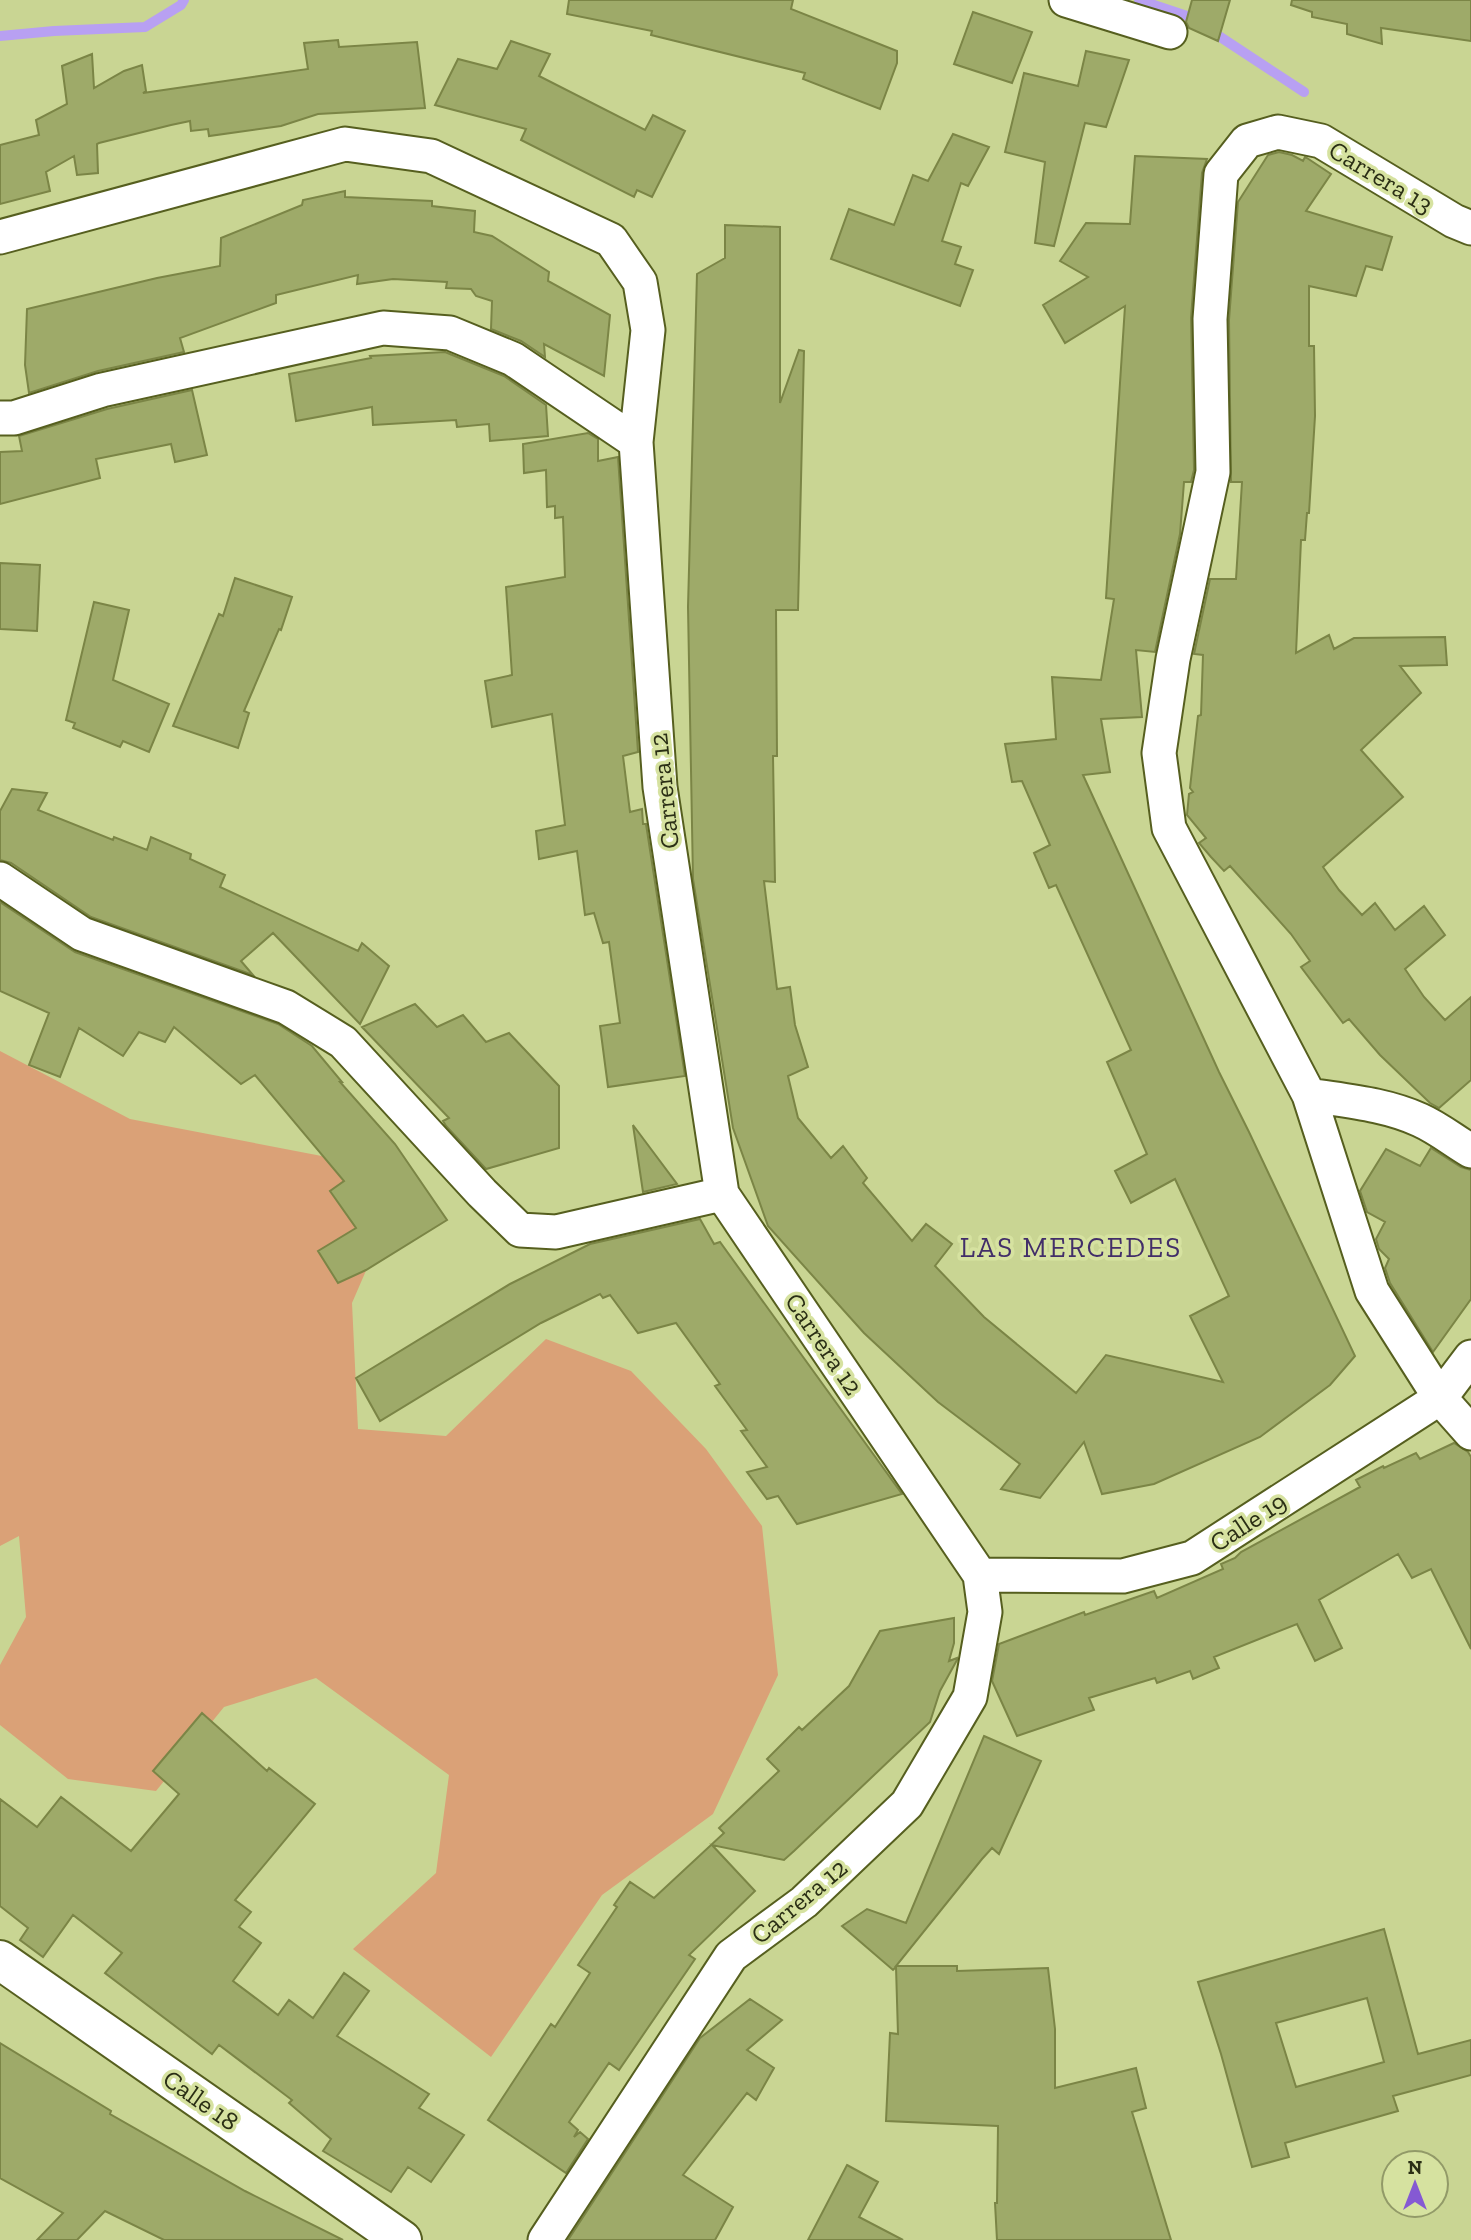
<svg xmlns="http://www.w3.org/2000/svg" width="1471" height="2240" font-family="'Zilla Slab',serif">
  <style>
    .green { fill: #daa177 }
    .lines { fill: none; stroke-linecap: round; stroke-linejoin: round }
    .stream { stroke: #b8a0f2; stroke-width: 10 }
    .building { fill: #9eaa69; stroke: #7b8546; stroke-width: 2; fill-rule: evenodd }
    .minor-casing { stroke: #565f1f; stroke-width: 37 }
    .secondary-casing { stroke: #565f1f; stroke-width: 42 }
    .minor { stroke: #fff; stroke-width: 33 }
    .secondary { stroke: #fff; stroke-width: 38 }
    .labels { text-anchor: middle; stroke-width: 7; stroke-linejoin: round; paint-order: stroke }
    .street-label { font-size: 26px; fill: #2b2f15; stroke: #d6e2a0 }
    .neighbourhood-label { font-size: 28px; letter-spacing: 2px; fill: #422e69; stroke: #d6e2a0 }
  </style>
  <rect width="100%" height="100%" fill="#c9d593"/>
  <path class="green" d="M 0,1051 L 130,1119 L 384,1168 L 384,1229 L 352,1303 L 358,1429 L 446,1436 L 546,1339 L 631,1371 L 706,1449 L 762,1526 L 778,1675 L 713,1814 L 602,1895 L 491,2057 L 353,1949 L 436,1873 L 449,1775 L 316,1678 L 224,1707 L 156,1791 L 68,1779 L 0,1725 L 0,1665 L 26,1617 L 19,1536 L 0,1546 Z"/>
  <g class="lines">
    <path class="stream" d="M 1139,0 L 1190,17 L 1304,92
      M 0,36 L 54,31 L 145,27 L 181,5 L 184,0"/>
  </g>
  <path class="building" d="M 569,0 L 793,0 L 791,9 L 897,51 L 897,63 L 880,109 L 803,79 L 805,73 L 651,35 L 652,31 L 567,14 Z
    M 1192,0 L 1230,0 L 1218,41 L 1189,28 L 1186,22 Z
    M 1292,0 L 1471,0 L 1471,41 L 1381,28 L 1382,44 L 1347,34 L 1347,24 L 1312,17 L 1312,12 L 1291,5 Z
    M 973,12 L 1032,32 L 1012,83 L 954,64 Z
    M 338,40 L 339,47 L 417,42 L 425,108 L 318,114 L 281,126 L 209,136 L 208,129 L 191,131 L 190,121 L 171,125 L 99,143 L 97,144 L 98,173 L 77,175 L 74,156 L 46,172 L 50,191 L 0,204 L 0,145 L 39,135 L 36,120 L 67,104 L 62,66 L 92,54 L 94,88 L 124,71 L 142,65 L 146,91 L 143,93 L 308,69 L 304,43 Z
    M 511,41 L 550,54 L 539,76 L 645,130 L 653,115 L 685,131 L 652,197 L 637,190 L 634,197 L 521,140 L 526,129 L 435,105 L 458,59 L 497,69 Z
    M 1086,51 L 1129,60 L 1106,127 L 1085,123 L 1054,246 L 1035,243 L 1045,162 L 1005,152 L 1024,73 L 1078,86 Z
    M 953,134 L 989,147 L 968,186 L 961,183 L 942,241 L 961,247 L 955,264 L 973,270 L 960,306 L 831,259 L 849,209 L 894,225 L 913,175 L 928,181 Z
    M 1279,152 L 1292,155 L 1303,161 L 1305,157 L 1307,158 L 1331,174 L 1306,211 L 1392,237 L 1382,270 L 1366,266 L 1356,296 L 1309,286 L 1309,346 L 1314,346 L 1315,416 L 1309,513 L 1307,513 L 1305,540 L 1301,540 L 1296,653 L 1329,635 L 1334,649 L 1354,638 L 1445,637 L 1447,665 L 1400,666 L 1421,693 L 1361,750 L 1403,797 L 1323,867 L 1339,890 L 1362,915 L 1375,903 L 1395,930 L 1424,906 L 1445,935 L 1405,969 L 1424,997 L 1445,1020 L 1471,997 L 1471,1080 L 1439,1108 L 1430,1103 L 1380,1055 L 1349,1019 L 1343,1023 L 1301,967 L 1310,961 L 1291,934 L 1230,866 L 1224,871 L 1211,857 L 1199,843 L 1206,838 L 1187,815 L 1189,794 L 1193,792 L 1190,788 L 1198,716 L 1201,715 L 1203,655 L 1194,654 L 1210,579 L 1236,579 L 1242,482 L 1231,482 L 1229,320 L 1238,202 L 1268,155 Z
    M 1135,156 L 1207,159 L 1202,173 L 1191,318 L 1194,470 L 1191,482 L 1184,482 L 1180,534 L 1155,652 L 1136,650 L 1142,717 L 1101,719 L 1110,772 L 1083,775 L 1219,1072 L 1249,1132 L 1355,1356 L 1330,1385 L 1260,1437 L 1154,1484 L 1102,1494 L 1084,1442 L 1040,1498 L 1001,1489 L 1020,1464 L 938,1402 L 864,1333 L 768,1226 L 733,1128 L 693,879 L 688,607 L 697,274 L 725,258 L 725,225 L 780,227 L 780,403 L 799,350 L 804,351 L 798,610 L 776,610 L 777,756 L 773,756 L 775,882 L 764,881 L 777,989 L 790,987 L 795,1025 L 808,1067 L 788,1076 L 798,1118 L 831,1158 L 843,1146 L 867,1178 L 863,1183 L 912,1241 L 926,1224 L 952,1244 L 935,1266 L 984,1317 L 1076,1393 L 1106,1355 L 1223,1382 L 1190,1316 L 1229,1296 L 1175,1179 L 1131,1203 L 1115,1171 L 1147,1154 L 1107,1062 L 1131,1050 L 1056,885 L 1049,888 L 1034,853 L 1050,845 L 1022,781 L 1012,782 L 1005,744 L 1056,739 L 1052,677 L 1101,680 L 1114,599 L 1106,598 L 1125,306 L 1065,343 L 1043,305 L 1088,277 L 1060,261 L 1086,223 L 1130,224 Z
    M 345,191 L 345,197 L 432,201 L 432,206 L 475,211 L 474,232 L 492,236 L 549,272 L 548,281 L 610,315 L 604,376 L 544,344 L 545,357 L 521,341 L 491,329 L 492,301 L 476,296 L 471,289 L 446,288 L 447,282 L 393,279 L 357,284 L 358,275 L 276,295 L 276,303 L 180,338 L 184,352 L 98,371 L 29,393 L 25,365 L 27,309 L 157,278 L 220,266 L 221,238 L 302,205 L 303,200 Z
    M 445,352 L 504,376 L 546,405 L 548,436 L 490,441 L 489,424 L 457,427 L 456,420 L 373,425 L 372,407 L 296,421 L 289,374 L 371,358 L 370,356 Z
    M 192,390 L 207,455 L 175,462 L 171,444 L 96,459 L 100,478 L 0,504 L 0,452 L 22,451 L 19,436 L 107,409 Z
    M 588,433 L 598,439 L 598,461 L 618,457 L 638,752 L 623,756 L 630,812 L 642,809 L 643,824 L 646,824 L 685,1076 L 608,1087 L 600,1026 L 620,1023 L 609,942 L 603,943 L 594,913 L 585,915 L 577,851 L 539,859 L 536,831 L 565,825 L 552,714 L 492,727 L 485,681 L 512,675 L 506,587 L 565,577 L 563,517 L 555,518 L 555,506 L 547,507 L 546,470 L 524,473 L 523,444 Z
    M 0,563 L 40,565 L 37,631 L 0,629 Z
    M 235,578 L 292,597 L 281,630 L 279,629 L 244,711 L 249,713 L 238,748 L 173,726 L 219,614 L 223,616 Z
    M 94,602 L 129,610 L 113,680 L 169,704 L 149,752 L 123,741 L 120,747 L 73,728 L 75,723 L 66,720 Z
    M 12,789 L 47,793 L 38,810 L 113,840 L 114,837 L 147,850 L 151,837 L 191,854 L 190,859 L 225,875 L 220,887 L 358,951 L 362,943 L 389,966 L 360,1024 L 273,933 L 241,961 L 253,975 L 91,917 L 11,863 L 0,860 L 0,811 Z
    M 0,902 L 75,952 L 278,1024 L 312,1046 L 342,1082 L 340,1082 L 395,1144 L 447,1220 L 366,1270 L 338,1283 L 318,1251 L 356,1228 L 330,1191 L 344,1181 L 255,1075 L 241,1084 L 174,1027 L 165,1042 L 139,1032 L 123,1056 L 79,1028 L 60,1077 L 29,1065 L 49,1013 L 0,991 Z
    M 415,1004 L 437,1027 L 463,1015 L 486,1042 L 509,1033 L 559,1086 L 559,1148 L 486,1169 L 446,1126 L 443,1121 L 449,1118 L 362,1027 Z
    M 633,1125 L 677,1184 L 643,1192 Z
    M 1431,1148 L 1461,1167 L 1471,1170 L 1471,1299 L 1433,1352 L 1390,1283 L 1385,1268 L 1389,1259 L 1379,1249 L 1376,1239 L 1385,1222 L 1367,1212 L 1360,1191 L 1386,1149 L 1420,1166 Z
    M 700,1219 L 714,1244 L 720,1242 L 902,1494 L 797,1524 L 778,1496 L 767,1499 L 747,1472 L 767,1467 L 741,1431 L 747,1430 L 715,1386 L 720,1384 L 676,1323 L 638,1333 L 610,1295 L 603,1298 L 600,1294 L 541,1323 L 380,1421 L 356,1378 L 510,1284 L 590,1244 Z
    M 1454,1443 L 1468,1452 L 1471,1457 L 1471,1649 L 1431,1569 L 1412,1578 L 1398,1554 L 1319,1600 L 1342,1648 L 1315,1661 L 1297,1624 L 1214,1657 L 1219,1668 L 1193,1679 L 1190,1671 L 1157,1683 L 1155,1678 L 1089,1698 L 1094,1710 L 1017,1736 L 992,1681 L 999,1644 L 1084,1612 L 1085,1615 L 1154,1591 L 1157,1598 L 1223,1569 L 1221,1564 L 1235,1558 L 1241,1552 L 1360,1487 L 1356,1480 L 1383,1466 L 1384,1468 L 1416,1453 L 1420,1459 Z
    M 954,1618 L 954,1643 L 949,1661 L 957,1658 L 957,1660 L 940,1691 L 930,1722 L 794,1851 L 784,1860 L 712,1845 L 755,1891 L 689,1955 L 695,1959 L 619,2070 L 609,2063 L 569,2122 L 578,2130 L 574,2137 L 580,2132 L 588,2139 L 566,2173 L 488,2120 L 551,2024 L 555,2027 L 590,1973 L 578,1965 L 617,1907 L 614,1905 L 630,1882 L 654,1898 L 724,1833 L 719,1828 L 779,1771 L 767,1759 L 799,1727 L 802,1730 L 849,1686 L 880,1631 Z
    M 202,1713 L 267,1771 L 269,1768 L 315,1804 L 235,1900 L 251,1912 L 239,1927 L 261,1943 L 233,1981 L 278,2015 L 289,2000 L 313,2018 L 344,1973 L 369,1991 L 337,2036 L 429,2094 L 419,2108 L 464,2135 L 431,2182 L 408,2167 L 391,2192 L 323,2151 L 331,2139 L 289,2103 L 292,2100 L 219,2045 L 212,2054 L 105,1973 L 122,1953 L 73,1915 L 43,1957 L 20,1940 L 28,1928 L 0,1906 L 0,1799 L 37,1827 L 61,1797 L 131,1851 L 179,1794 L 153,1771 Z
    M 984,1736 L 1041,1761 L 999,1854 L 992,1848 L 982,1859 L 896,1966 L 957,1966 L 957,1971 L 1048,1968 L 1055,2029 L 1055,2088 L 1136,2068 L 1146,2108 L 1132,2112 L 1171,2240 L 997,2240 L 995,2203 L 997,2203 L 998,2126 L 886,2121 L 890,2033 L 898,2034 L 896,1967 L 893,1970 L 842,1926 L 867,1909 L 906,1923 Z
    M 1384,1929 L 1418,2054 L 1471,2040 L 1471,2075 L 1393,2096 L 1398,2111 L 1285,2143 L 1289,2157 L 1252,2167 L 1221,2054 L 1198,1982 ZM 1367,1998 L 1384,2062 L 1296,2087 L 1276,2023 Z
    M 750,1999 L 782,2020 L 747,2050 L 774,2068 L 756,2100 L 747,2093 L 683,2175 L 733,2207 L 715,2240 L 568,2240 L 700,2038 Z
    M 0,2043 L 111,2111 L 110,2114 L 245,2191 L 343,2240 L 164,2240 L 105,2211 L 77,2240 L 37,2240 L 63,2213 L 0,2178 Z
    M 847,2165 L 878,2182 L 859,2217 L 903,2240 L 808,2240 Z"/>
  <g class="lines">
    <g class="minor-casing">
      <path id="minor" d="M 1066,0 L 1170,32
        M 1471,228 L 1454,221 L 1321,141 L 1278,132 L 1247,141 L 1221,174 L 1210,319 L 1213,472 L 1173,659 L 1159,753 L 1169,828 L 1309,1095 L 1372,1291 L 1440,1398 L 1471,1433
        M 0,237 L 345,144 L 431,156 L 611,240 L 640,282 L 648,330 L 636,442 L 660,787 L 722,1194 L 980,1575 L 985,1612 L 970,1697 L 907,1804 L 804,1902 L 731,1956 L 545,2240
        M 0,418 L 14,418 L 102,390 L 383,328 L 450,333 L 513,359 L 636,442
        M 0,879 L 82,934 L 286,1007 L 343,1042 L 482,1193 L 520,1230 L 556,1232 L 722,1194
        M 1309,1095 C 1346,1101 1385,1104 1420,1120 C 1438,1128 1454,1141 1471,1151
        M 980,1575 L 1123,1576 L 1192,1558 L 1440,1398 L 1471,1357"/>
    </g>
    <g class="secondary-casing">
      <path id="secondary" d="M 0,1960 L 402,2240"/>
    </g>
    <use href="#minor" class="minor"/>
    <use href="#secondary" class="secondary"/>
  </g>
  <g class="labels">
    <g class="street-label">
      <text transform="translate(1381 177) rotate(31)" y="9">Carrera 13</text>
      <text transform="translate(664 791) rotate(-96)" y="9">Carrera 12</text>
      <text transform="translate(824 1344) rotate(56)" y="9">Carrera 12</text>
      <text transform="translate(1248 1522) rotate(-33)" y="9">Calle 19</text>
      <text transform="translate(799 1901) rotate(-40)" y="9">Carrera 12</text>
      <text transform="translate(201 2100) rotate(35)" y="9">Calle 18</text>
    </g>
    <g class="neighbourhood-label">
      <text x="1071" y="1257">LAS MERCEDES</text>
    </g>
  </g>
  <g transform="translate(1415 2184)"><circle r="33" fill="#d6e2a0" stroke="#929a68" stroke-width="2"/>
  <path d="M0-5L12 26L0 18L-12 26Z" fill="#8559d3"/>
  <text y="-10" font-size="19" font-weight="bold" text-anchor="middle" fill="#2b2f15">N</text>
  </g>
</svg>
